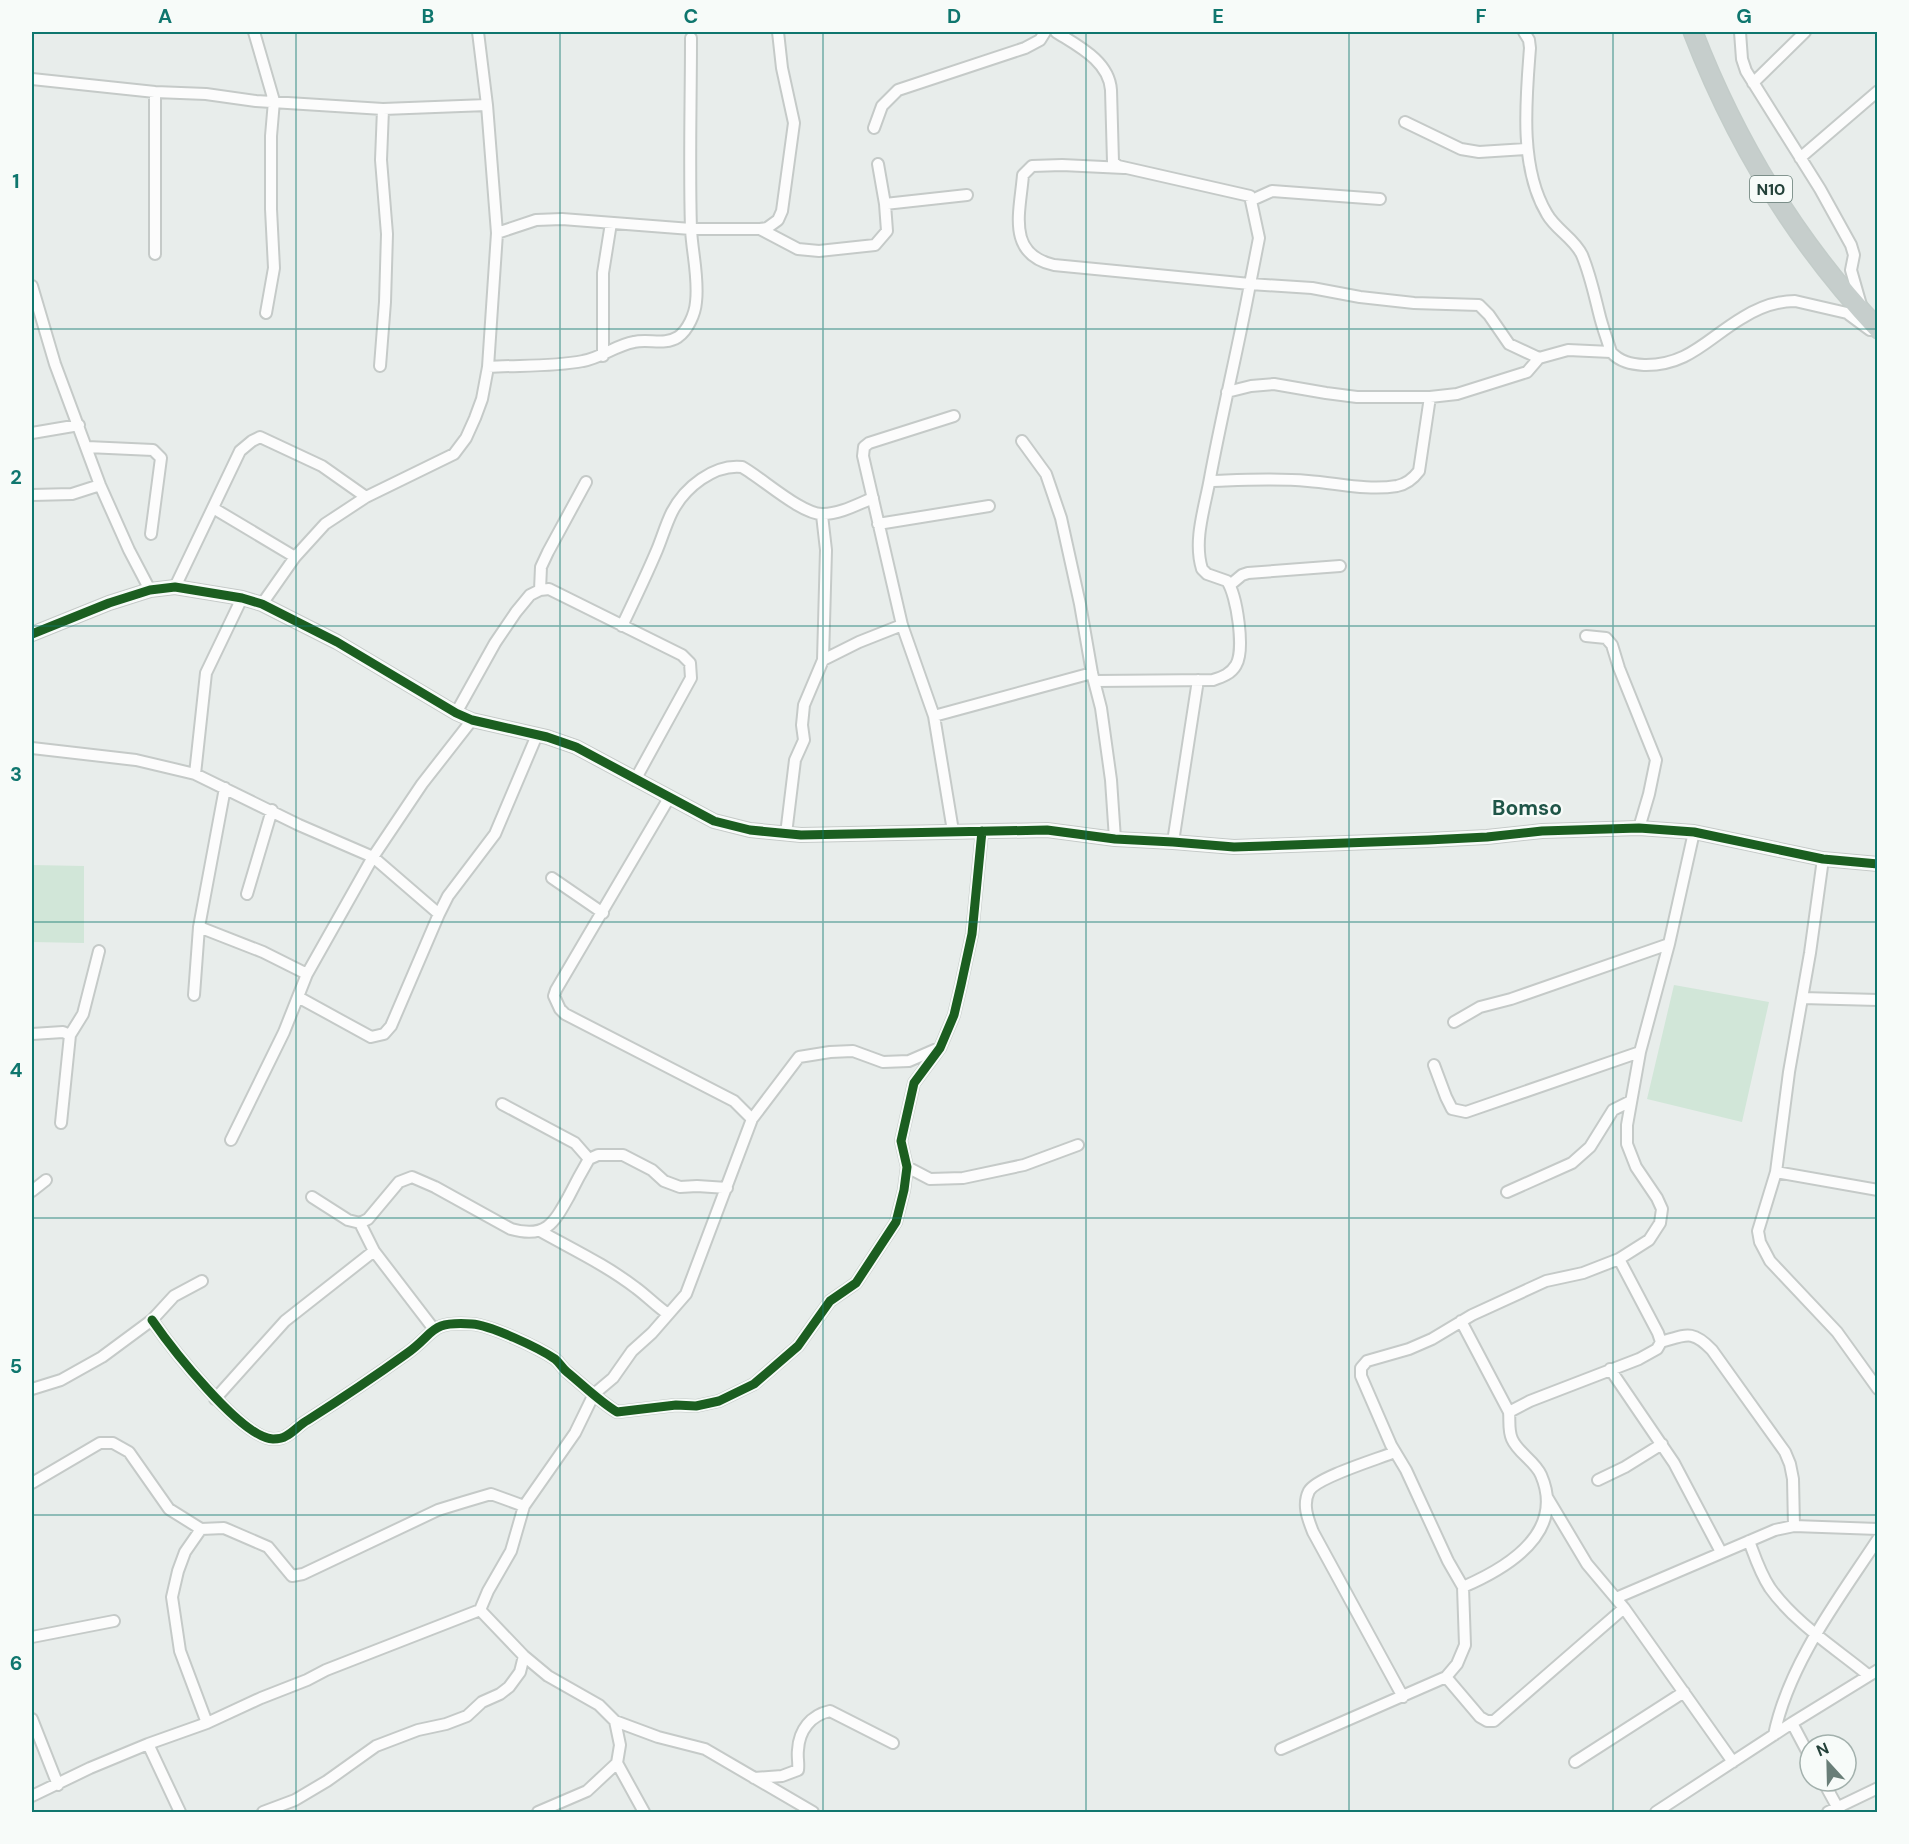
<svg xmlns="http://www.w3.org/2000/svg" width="1909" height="1844" font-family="'DM Sans',sans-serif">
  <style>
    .green { fill: #d1e6d8 }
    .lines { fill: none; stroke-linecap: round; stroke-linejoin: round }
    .minor-casing { stroke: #c5cac8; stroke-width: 14 }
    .tertiary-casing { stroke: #c5cac8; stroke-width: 16 }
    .trunk-casing { stroke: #c3ccc9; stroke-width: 21 }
    .minor { stroke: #fcfcfc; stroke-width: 10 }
    .tertiary { stroke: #fcfcfc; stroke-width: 14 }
    .trunk { stroke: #c6cecc; stroke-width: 18 }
    .cycleway-casing { stroke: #f7fbf9; stroke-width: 13 }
    .cycleway { stroke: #1b5e20; stroke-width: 9 }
    .grid { fill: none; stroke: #0f766e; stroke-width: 1.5; stroke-opacity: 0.55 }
    .labels { text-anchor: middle; stroke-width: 4.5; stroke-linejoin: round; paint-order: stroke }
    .shield { fill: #f7fbf9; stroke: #637a73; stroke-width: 1.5 }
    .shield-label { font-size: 16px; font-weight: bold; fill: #24423a }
    .quarter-label { font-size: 21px; font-weight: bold; fill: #1f5548; stroke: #f7fbf9 }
    .neatline { fill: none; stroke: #0f766e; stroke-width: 2 }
    .grid-label { font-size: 20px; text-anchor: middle; font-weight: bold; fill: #0f766e }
  </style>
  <rect width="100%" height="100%" fill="#e8edeb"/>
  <path class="green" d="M 32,865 L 84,866 L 84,943 L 32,942 Z
    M 1674,985 L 1769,1002 L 1742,1122 L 1647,1099 Z"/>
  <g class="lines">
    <g class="minor-casing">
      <path id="minor" d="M 254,32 L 274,101 L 271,136 L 271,209 L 274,268 L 266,313
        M 1056,32 C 1078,46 1109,61 1111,90 L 1113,162 L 1118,166 L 1250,196 L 1259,238 L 1250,284 L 1054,265 C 1006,254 1020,212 1023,175 L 1032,166 L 1062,165 L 1124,168
        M 1524,32 L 1529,40 L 1530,48 C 1526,99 1519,168 1547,214 C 1556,230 1574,238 1582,255 C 1590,274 1594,293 1599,313 C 1602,326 1607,339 1611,352 C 1620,362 1631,364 1644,365 C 1688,366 1708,338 1742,318 C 1758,308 1777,301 1795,301 L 1847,313 L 1870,330
        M 1740,32 L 1742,59 L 1746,71 L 1820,189 L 1851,245 L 1854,255 L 1851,270 L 1861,305
        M 32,79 L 155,92 L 206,94 L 256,101 L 383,109
        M 1753,83 L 1805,32
        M 1405,122 L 1461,149 L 1479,152 L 1527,149
        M 874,128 L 882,106 L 898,90 L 1025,48 L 1040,40 L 1045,32
        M 1800,158 L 1878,91
        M 1252,200 L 1272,191 L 1380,199
        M 885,204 L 967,195
        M 760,229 L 798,249 L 819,251 L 875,245 L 887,231 L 885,204 L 878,164
        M 497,233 L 536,220 L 562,219 L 691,229 L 760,229 L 767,228 L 778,220 L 782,211 L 794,123 L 782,68 L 778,32
        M 155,254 L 155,92
        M 32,286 L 55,364 L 100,485 L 129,550 L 150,590
        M 603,356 L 603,273 L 611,223
        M 380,366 L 385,302 L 387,234 L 381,160 L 383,109 L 487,105
        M 488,367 C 519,365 552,367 583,361 C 601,358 616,345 634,342 C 648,338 664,346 678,337 C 688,330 695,314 696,302 C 699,278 692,252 691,229 C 689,165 691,101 691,38
        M 1227,392 L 1251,386 L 1274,384 L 1326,393 L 1357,397 L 1430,397 L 1457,394 L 1527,372 L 1539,358
        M 32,433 L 79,425
        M 1022,441 L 1046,474 L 1061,518 L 1080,604 L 1092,673 L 1101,708 L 1111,780 L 1115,839
        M 87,447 L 153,450 L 161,458 L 151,534
        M 1210,481 C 1242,480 1275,478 1308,481 C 1337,483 1367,491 1397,486 C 1407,484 1413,479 1419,471 L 1430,397
        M 32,495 L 72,494 L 100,485
        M 213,508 L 295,557
        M 878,524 L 989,506
        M 1230,585 L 1242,575 L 1248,573 L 1340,566
        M 175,587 L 240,451 L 252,441 L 260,437 L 322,466 L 366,497
        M 540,590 L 541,567 L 548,552 L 586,482
        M 262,604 L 295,557 L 325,524 L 366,497 L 454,454 L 466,438 L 475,418 L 482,399 L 488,367 L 497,233 L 487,105 L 478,32
        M 622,626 C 634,601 646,576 657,550 C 662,538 666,524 672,512 C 685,487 714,464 742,467 C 762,478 802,515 823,514 C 840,514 858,504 873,498
        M 1586,636 L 1606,638 L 1612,645 L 1619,668 L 1656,760 L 1649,794 L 1639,828
        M 823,660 L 859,642 L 902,625
        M 1095,681 L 1213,680 C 1222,677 1231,674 1236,665 C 1245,650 1237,595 1227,581 L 1207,574 L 1202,569 C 1193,540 1205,507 1210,478 C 1222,413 1238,349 1250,284 L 1312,288 L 1360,297 L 1414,303 L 1479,305 L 1489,315 L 1509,344 L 1539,358 L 1568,350 L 1611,352
        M 456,713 L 495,643 L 516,612 L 530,595 L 540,590 L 549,589 L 682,655 L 690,663 L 691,678 L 635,780
        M 934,716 L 1092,673
        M 32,748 L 136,760 L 195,774 L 299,825 L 373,857 L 439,914 L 448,896 L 495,834 L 537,735
        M 195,774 L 206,673 L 242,598
        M 225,788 L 199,927 L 263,952 L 307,974
        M 669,798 L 556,990 L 554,996 L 560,1009 L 565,1014 L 734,1101 L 752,1119
        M 953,831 L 934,716 L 902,625 L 863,456 L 864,447 L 869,443 L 954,416
        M 786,834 L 795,760 L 804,740 L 802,725 L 804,705 L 823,660 L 826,550 L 822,515
        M 1173,842 L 1198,680
        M 1823,859 L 1810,953 L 1789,1072 L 1776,1172 L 1758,1231 L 1760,1242 L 1770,1261 L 1837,1332 L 1878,1389
        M 552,878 L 603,913
        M 247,894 L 272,810
        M 194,995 L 199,927
        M 298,997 L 371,1037 L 384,1034 L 391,1026 L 439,914
        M 1802,998 L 1878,1000
        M 1454,1022 L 1480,1007 L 1511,999 L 1669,944
        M 32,1034 L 63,1032 L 70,1035 L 61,1123
        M 70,1035 L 83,1014 L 99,951
        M 1434,1065 L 1446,1097 L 1452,1109 L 1466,1112 L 1640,1052
        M 502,1104 L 575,1143 L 589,1159
        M 231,1140 L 284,1032 L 307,974 L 373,857 L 422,784 L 472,720
        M 907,1167 L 930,1179 L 963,1178 L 1024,1165 L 1078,1145
        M 1776,1172 L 1878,1190
        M 32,1191 L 46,1180
        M 1507,1192 L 1572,1163 L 1590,1147 L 1613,1110 L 1631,1101
        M 312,1197 L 348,1220 L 360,1223 L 368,1219 L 399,1182 L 412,1177 L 435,1187 L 511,1229 C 546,1239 554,1223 569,1196 C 575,1184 582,1171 589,1159 L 598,1155 L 623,1155 L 652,1170 L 664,1181 L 680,1187 L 697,1186 L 727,1188
        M 360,1223 L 374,1251 L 433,1328
        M 540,1231 C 572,1249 606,1265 636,1288 C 647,1296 656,1306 668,1314
        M 152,1320 C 170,1346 241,1438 273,1439 C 276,1439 283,1438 286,1436 C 294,1432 300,1424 308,1420 C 341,1399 374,1377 406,1354 C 436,1333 428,1321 472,1324 C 490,1325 539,1348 555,1359 C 560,1363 562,1368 567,1372 C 583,1385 599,1401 617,1412 L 676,1405 L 696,1406 L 719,1401 L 754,1384 L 798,1346 L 830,1301 L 856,1283 L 896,1222 L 904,1190 L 907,1167 L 901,1141 L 914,1083 L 940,1048 L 954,1015 L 961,985 L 972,934 L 982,831
        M 1461,1321 L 1509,1412
        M 1661,1342 C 1686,1335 1692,1329 1712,1350 L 1785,1452 L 1790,1464 L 1793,1479 L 1794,1526
        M 1610,1369 L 1674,1463 L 1721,1552
        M 32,1389 L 61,1380 L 102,1357 L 152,1320 L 174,1296 L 202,1281
        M 215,1399 L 285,1321 L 374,1251
        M 1395,1452 C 1378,1459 1317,1477 1309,1491 C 1302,1505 1308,1519 1313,1532 L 1403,1697
        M 1598,1480 L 1625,1467 L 1662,1444
        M 32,1483 L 100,1443 L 113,1443 L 129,1452 L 169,1509 L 201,1529 L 224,1528 L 268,1547 L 292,1576 L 303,1574 L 438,1510 L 464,1502 L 491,1494 L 524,1506
        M 1547,1497 L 1587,1564 L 1624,1608 L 1733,1762
        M 201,1529 L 185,1552 L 178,1571 L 172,1597 L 180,1651 L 207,1723
        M 1749,1541 C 1755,1557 1760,1573 1770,1588 C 1795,1623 1835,1648 1868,1675
        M 1463,1587 C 1507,1568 1566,1533 1541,1475 C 1535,1461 1518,1453 1512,1439 C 1508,1430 1510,1421 1509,1412 L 1530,1401 L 1639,1359 L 1657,1349 L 1661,1342 L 1658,1333 L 1619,1259
        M 1616,1598 L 1775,1530 L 1794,1526 L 1878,1529
        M 32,1637 L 114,1621
        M 1446,1677 L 1480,1717 L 1487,1721 L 1494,1721 L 1624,1608
        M 32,1719 L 58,1785
        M 615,1721 L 658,1737 L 705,1749 L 813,1812
        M 1792,1723 L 1810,1757
        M 1774,1735 C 1789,1663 1838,1600 1878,1539
        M 148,1744 L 180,1812
        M 1281,1749 L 1446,1677 L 1457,1664 L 1465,1645 L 1463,1587 L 1448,1561 L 1406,1470 L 1391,1445 L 1361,1376 L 1361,1368 L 1367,1361 L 1409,1349 L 1432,1339 L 1472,1315 L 1546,1281 L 1583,1273 L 1619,1259 L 1649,1240 L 1660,1223 L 1662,1209 L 1657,1198 L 1636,1167 L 1627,1144 L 1627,1125 L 1640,1052 L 1669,944 L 1694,832
        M 1575,1762 L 1684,1692
        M 754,1778 L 782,1776 L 798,1770 C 799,1763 797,1757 798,1750 C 799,1730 811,1715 830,1711 L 893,1743
        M 1823,1781 L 1840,1812
        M 32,1796 L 90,1768 L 148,1744 L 207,1723 L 261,1698 L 307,1680 L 326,1670 L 480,1610
        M 263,1812 L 295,1800 L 327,1781 L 376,1746 L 418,1730 L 446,1724 L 467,1716 L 482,1702 L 500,1694 L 509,1687 L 520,1672 L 524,1656
        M 538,1812 L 587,1791 L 617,1763
        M 644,1812 L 617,1763 L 620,1745 L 615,1721 L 599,1705 L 548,1676 L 524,1656 L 480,1610 L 488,1591 L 511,1551 L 524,1506 L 575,1433 L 594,1394 L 613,1378 L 632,1351 L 652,1333 L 686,1294 L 752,1119 L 799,1057 L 830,1052 L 853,1051 L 883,1062 L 909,1061 L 939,1048
        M 1656,1812 L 1792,1723 L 1878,1670
        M 1828,1812 L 1878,1788"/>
    </g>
    <g class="tertiary-casing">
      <path id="tertiary" d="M 32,634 L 109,603 L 150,590 L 175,587 L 242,598 L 262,604 L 337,642 L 456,713 L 472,720 L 547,737 L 576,747 L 714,821 L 750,830 L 801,835 L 1047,830 L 1115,839 L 1173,842 L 1234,847 L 1428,840 L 1487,837 L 1542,831 L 1639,828 L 1694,832 L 1823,859 L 1878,864"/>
    </g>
    <g class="trunk-casing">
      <path id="trunk" d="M 1693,32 C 1735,141 1797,243 1878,329"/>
    </g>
    <use href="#minor" class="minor"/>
    <use href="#tertiary" class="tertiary"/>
    <use href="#trunk" class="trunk"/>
    <g class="cycleway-casing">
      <path id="cycleway" d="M 32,634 L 109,603 L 150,590 L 175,587 L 242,598 L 262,604 L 337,642 L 456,713 L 472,720 L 547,737 L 576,747 L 714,821 L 750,830 L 801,835 L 1047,830 L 1115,839 L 1173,842 L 1234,847 L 1428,840 L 1487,837 L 1542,831 L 1639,828 L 1694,832 L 1823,859 L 1878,864
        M 152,1320 C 170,1346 241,1438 273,1439 C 276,1439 283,1438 286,1436 C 294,1432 300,1424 308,1420 C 341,1399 374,1377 406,1354 C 436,1333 428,1321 472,1324 C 490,1325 539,1348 555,1359 C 560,1363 562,1368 567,1372 C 583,1385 599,1401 617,1412 L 676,1405 L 696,1406 L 719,1401 L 754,1384 L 798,1346 L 830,1301 L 856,1283 L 896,1222 L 904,1190 L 907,1167 L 901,1141 L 914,1083 L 940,1048 L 954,1015 L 961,985 L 972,934 L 982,831"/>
    </g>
    <use href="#cycleway" class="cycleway"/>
  </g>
  <path class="grid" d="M 296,32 L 296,1812M 560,32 L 560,1812M 823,32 L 823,1812M 1086,32 L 1086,1812M 1349,32 L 1349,1812M 1613,32 L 1613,1812M 32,329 L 1878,329M 32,626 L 1878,626M 32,922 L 1878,922M 32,1218 L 1878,1218M 32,1515 L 1878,1515"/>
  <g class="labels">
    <rect class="shield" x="1750" y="176" width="42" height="26" rx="4.5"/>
    <g class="shield-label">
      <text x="1771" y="195">N10</text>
    </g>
    <g class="quarter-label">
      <text x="1527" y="815">Bomso</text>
    </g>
  </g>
  <rect width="1909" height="1844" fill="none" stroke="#f7fbf9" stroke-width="66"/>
  <g transform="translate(1828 1763) rotate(338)"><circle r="28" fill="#f7fbf9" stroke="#a3b1ad" stroke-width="1.5"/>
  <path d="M0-4.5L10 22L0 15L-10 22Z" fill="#697e78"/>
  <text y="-9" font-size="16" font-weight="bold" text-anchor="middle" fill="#24423a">N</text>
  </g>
  <rect x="33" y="33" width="1843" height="1778" class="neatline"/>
  <g class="grid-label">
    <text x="165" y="23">A</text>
    <text x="428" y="23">B</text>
    <text x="691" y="23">C</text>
    <text x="954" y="23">D</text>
    <text x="1218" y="23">E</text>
    <text x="1481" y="23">F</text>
    <text x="1744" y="23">G</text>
    <text x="16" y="188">1</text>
    <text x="16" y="484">2</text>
    <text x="16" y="781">3</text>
    <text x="16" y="1077">4</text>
    <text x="16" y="1373">5</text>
    <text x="16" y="1670">6</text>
  </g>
</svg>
